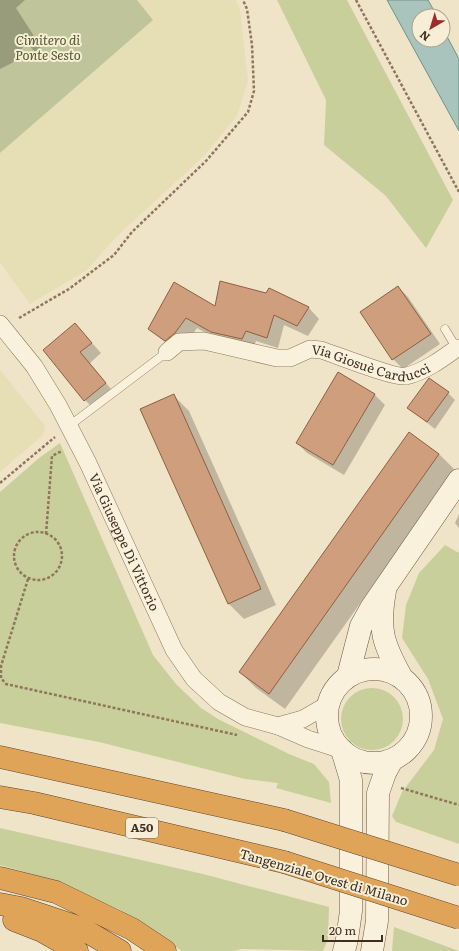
<svg xmlns="http://www.w3.org/2000/svg" width="459" height="951" font-family="Literata,serif">
  <style>
    .farmland { fill: #e6deb5 }
    .green { fill: #c9cf9b }
    .cemetery { fill: #bfc49a }
    .water { fill: #a9c4bc; stroke: #6f938a }
    .shadow { fill: #0003 }
    .building { fill: #cf9f7d; stroke: #8d5f41 }
    .lines { fill: none; stroke-linecap: round; stroke-linejoin: round }
    .lane-casing { stroke: #8d765c; stroke-width: 9 }
    .street-casing { stroke: #8d765c; stroke-width: 18 }
    .secondary-casing { stroke: #6f573f; stroke-width: 23 }
    .highway-casing { stroke: #5b4430; stroke-width: 23 }
    .path { stroke: #8d765c; stroke-width: 2.5; stroke-dasharray: 3 2; stroke-linecap: butt }
    .lane { stroke: #faf1dc; stroke-width: 8 }
    .street { stroke: #faf1dc; stroke-width: 17 }
    .secondary { stroke: #faf1dc; stroke-width: 22 }
    .highway { stroke: #e0a458; stroke-width: 22 }
    .highway-bridge-casing { stroke: #5b4430; stroke-width: 23; stroke-linecap: butt }
    .highway-bridge { stroke: #e0a458; stroke-width: 22 }
    .labels { text-anchor: middle; stroke-width: 4; stroke-linejoin: round; paint-order: stroke }
    .shield { fill: #f7eed8; stroke: #756857; stroke-width: 1 }
    .shield-label { font-size: 12px; font-weight: bold; fill: #3d2e20 }
    .park-label { font-size: 13px; font-style: italic; fill: #4d5a26; stroke: #f7eed8 }
    .street-label { font-size: 13px; fill: #3d2e20; stroke: #f7eed8 }
  </style>
  <rect width="100%" height="100%" fill="#f0e4c8"/>
  <path class="farmland" d="M 137,0 L 236,0 L 240,9 L 248,81 L 237,116 L 205,155 L 116,237 L 87,270 L 30,304 L 0,262 L 0,153 L 153,20 Z
    M 0,370 L 45,426 L 43,435 L 0,472 Z"/>
  <path class="green" d="M 277,0 L 347,0 L 453,200 L 426,248 L 386,196 L 324,145 L 326,100 Z
    M 60,443 L 153,655 L 176,684 L 201,708 L 218,719 L 289,754 L 314,764 L 329,782 L 331,803 L 276,788 L 278,783 L 245,779 L 99,742 L 0,723 L 0,492 L 39,458 Z
    M 445,545 L 459,553 L 459,844 L 396,822 L 392,816 L 402,792 L 434,750 L 443,719 L 428,679 L 402,638 L 406,605 L 419,573 Z
    M341 719a31 31 0 1 1 62 0a31 31 0 1 1-62 0Z
    M 0,828 L 203,874 L 329,907 L 328,939 L 323,951 L 242,949 L 234,951 L 182,951 L 120,910 L 57,881 L 0,865 Z
    M 394,927 L 459,951 L 392,951 Z"/>
  <path class="cemetery" d="M 0,0 L 137,0 L 153,20 L 0,153 Z"/>
  <path class="water" d="M 387,0 L 428,0 L 437,16 L 419,16 L 419,40 L 443,40 L 443,29 L 459,59 L 459,131 Z"/>
  <path class="shadow" d="M 0,0 L 25,0 L 16,8 L 41,47 L 35,52 L 25,41 L 19,56 L 12,63 L 0,69 Z
    M 398,287 L 408,297 L 440,344 L 403,369 L 393,359 Z
    M 269,289 L 309,308 L 319,319 L 308,336 L 284,325 L 278,348 L 256,341 L 253,349 L 223,343 L 197,328 L 186,344 L 176,351 L 149,329 L 216,307 L 267,294 Z
    M 75,324 L 101,353 L 90,363 L 115,394 L 95,410 L 85,400 Z
    M 338,373 L 375,395 L 385,405 L 344,475 L 307,453 L 297,443 Z
    M 448,393 L 455,400 L 435,429 L 408,408 Z
    M 173,395 L 189,411 L 276,605 L 244,619 L 228,603 Z
    M 439,454 L 455,470 L 285,709 L 256,688 L 240,672 Z
    M 459,514 L 459,528 L 455,523 Z"/>
  <path class="building" d="M 220,281 L 266,293 L 269,288 L 309,307 L 297,326 L 274,315 L 267,338 L 246,331 L 242,339 L 211,332 L 186,318 L 175,333 L 165,341 L 148,329 L 174,282 L 215,306 Z
    M 398,286 L 431,334 L 392,360 L 360,312 Z
    M 75,323 L 92,343 L 80,352 L 106,383 L 84,401 L 43,350 Z
    M 338,372 L 375,394 L 333,465 L 296,443 Z
    M 429,378 L 449,392 L 427,422 L 407,408 Z
    M 174,394 L 261,589 L 228,604 L 140,409 Z
    M 409,432 L 439,454 L 269,694 L 239,672 Z"/>
  <g class="lines">
    <g class="lane-casing">
      <path id="lane" d="M 445,329 L 457,349
        M 69,426 L 167,352"/>
    </g>
    <g class="street-casing">
      <g id="street">
        <path id="s1" d="M 0,324 L 34,366 L 58,405 L 88,463 L 174,650 L 194,679 L 219,702 L 245,717 L 278,726 L 308,739 L 342,750"/>
        <path id="s2" d="M 167,352 L 179,342 L 204,341 L 277,358 L 290,358 L 310,349 L 321,350 C 334,354 396,379 406,376 C 424,372 442,359 457,348"/>
        <path d="M 278,726 L 303,719 L 327,705"/>
      </g>
    </g>
    <g class="secondary-casing">
      <path id="secondary" d="M 385,591 C 378,630 383,644 402,678
        M327 716a47 47 0 1 1 94 0a47 47 0 1 1-94 0Z
        M 348,676 L 361,626 L 371,608 L 459,480
        M 342,750 L 351,780 L 351,911 L 347,939 L 344,951
        M 372,951 L 377,921 L 378,793 L 385,773 L 392,760"/>
    </g>
    <g class="highway-casing">
      <path id="highway" d="M 0,757 L 284,820
        M 0,797 L 34,803 L 284,862
        M 0,878 L 56,892 L 132,929 L 165,951
        M 0,904 L 21,908 L 81,928 L 120,951
        M 14,920 L 42,931 L 77,951"/>
    </g>
    <path class="path" d="M 356,0 L 459,192
      M 19,318 L 69,289 L 114,255 L 132,232 L 206,161 L 248,112 L 254,91 L 252,45 L 247,9 L 243,0
      M 0,483 L 55,437
      M14 556a24 24 0 1 1 48 0a24 24 0 1 1-48 0Z
      M 46,534 L 52,456 L 62,451
      M 28,579 L 1,666 L 1,678 L 6,684 L 237,735
      M 401,788 L 459,805"/>
    <use href="#lane" class="lane"/>
    <use href="#street" class="street"/>
    <use href="#secondary" class="secondary"/>
    <use href="#highway" class="highway"/>
    <g class="highway-bridge-casing">
      <path id="highway-bridge" d="M 284,820 L 459,875
        M 284,862 L 459,918"/>
    </g>
    <use href="#highway-bridge" class="highway-bridge"/>
  </g>
  <g class="labels">
    <rect class="shield" x="126" y="818" width="32" height="20" rx="3"/>
    <g class="shield-label">
      <text x="142" y="832">A50</text>
    </g>
    <g class="park-label">
      <text x="48" y="45">Cimitero di<tspan x="48" dy="15">Ponte Sesto</tspan></text>
    </g>
    <g class="street-label">
      <text dy="5" stroke="none"><textPath href="#s2" startOffset="214">Via Giosuè Carducci</textPath></text>
      <text dy="5" stroke="none"><textPath href="#s1" startOffset="252">Via Giuseppe Di Vittorio</textPath></text>
      <text transform="translate(324 877) rotate(16)" y="5">Tangenziale Ovest di Milano</text>
    </g>
  </g>
  <g transform="translate(431 28) rotate(218)"><circle r="19" fill="#f7eed8" stroke="#ada18e"/>
  <path d="M0-3L7 15L0 10L-7 15Z" fill="#9e2a2b"/>
  <text y="-6" font-size="11" font-weight="bold" text-anchor="middle" fill="#3d2e20">N</text>
  </g>
  <path d="M323 935v6h59v-6" fill="none" stroke="#3d2e20" stroke-width="2"/>
  <text x="329" y="935" font-size="12" fill="#3d2e20" stroke="#f7eed8" stroke-width="3" paint-order="stroke">20 m</text>
</svg>
